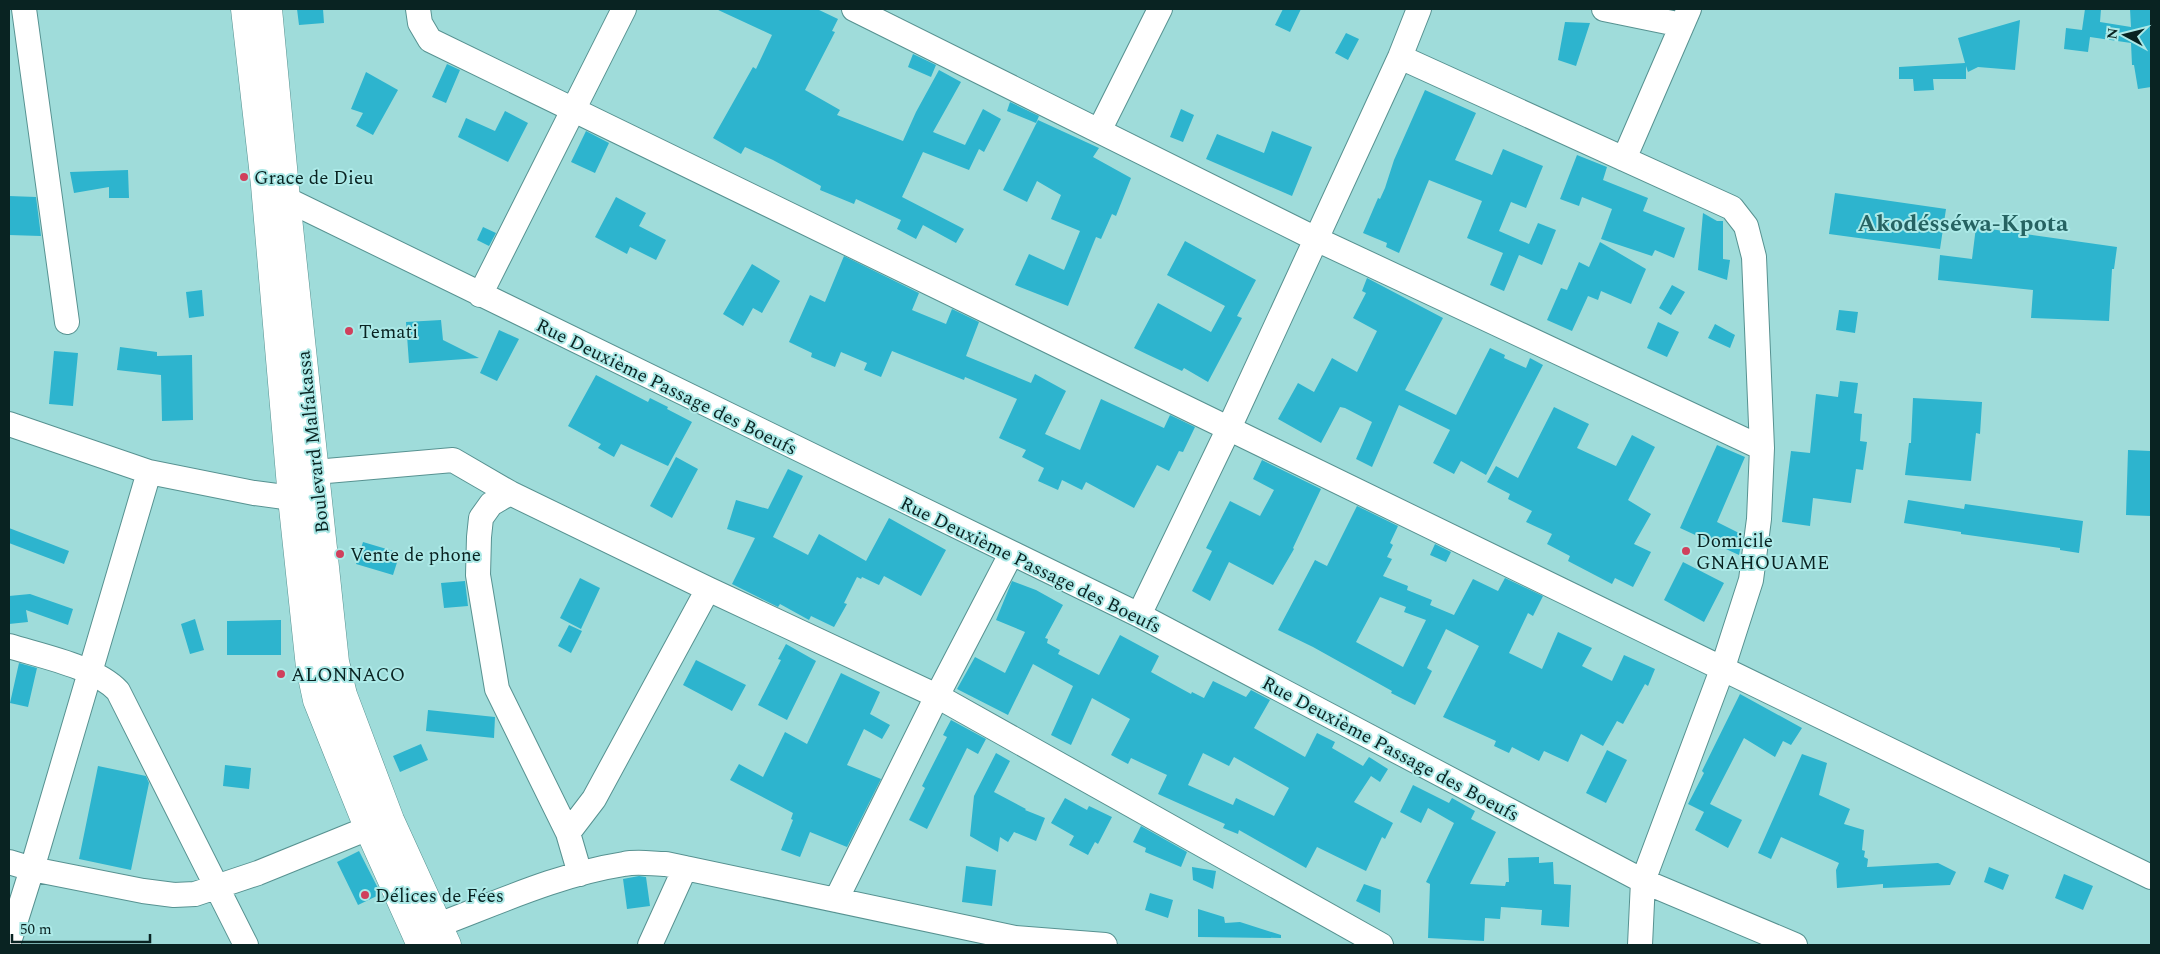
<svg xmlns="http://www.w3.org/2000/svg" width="2160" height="954" font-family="Spectral,serif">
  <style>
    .building { fill: #2db4ce; fill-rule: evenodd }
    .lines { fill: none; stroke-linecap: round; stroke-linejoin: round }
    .minor-casing { stroke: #579291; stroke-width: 26 }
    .major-casing { stroke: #579291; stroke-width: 29 }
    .minor { stroke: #fff; stroke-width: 24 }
    .major { stroke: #fff; stroke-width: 28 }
    .poi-dot { fill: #d0405c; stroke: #ace9e7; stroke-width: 2 }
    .labels { text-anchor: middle; stroke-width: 4; stroke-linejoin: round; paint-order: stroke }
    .poi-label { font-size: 19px; fill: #092322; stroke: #ace9e7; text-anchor: start }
    .street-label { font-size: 19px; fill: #092322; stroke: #ace9e7 }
    .district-label { font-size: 24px; font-weight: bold; fill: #266362; stroke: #ace9e7 }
  </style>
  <rect width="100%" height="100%" fill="#9fdcda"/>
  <path class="building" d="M 297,9 L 323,9 L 324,23 L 299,25 Z
    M 716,9 L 817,9 L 838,19 L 832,31 L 835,32 L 805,90 L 840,110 L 837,115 L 903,141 L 916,112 L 939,70 L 961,82 L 933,132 L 965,145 L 983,109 L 1001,119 L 984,152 L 979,149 L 969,170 L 923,152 L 902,197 L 964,229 L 956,243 L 923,225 L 916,239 L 897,229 L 901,220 L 856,199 L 854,204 L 820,190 L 821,186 L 773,160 L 745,147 L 741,154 L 713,138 L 753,67 L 756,69 L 772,35 Z
    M 1283,9 L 1301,9 L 1290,32 L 1275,25 Z
    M 2085,9 L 2101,9 L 2100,22 L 2131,27 L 2130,9 L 2151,9 L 2151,87 L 2138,89 L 2134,65 L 2132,65 L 2131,43 L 2090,37 L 2088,52 L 2064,49 L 2066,28 L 2082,30 Z
    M 2020,20 L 2015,70 L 1978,67 L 1968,72 L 1966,66 L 1966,79 L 1933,79 L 1934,90 L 1914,91 L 1913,79 L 1899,79 L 1899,67 L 1965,63 L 1958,38 Z
    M 1565,22 L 1590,23 L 1576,66 L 1558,60 Z
    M 1346,33 L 1359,39 L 1348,60 L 1335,53 Z
    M 913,54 L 936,65 L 931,77 L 908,67 Z
    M 447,64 L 460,70 L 446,103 L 432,97 Z
    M 366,72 L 398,90 L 373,135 L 356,126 L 363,113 L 351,109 Z
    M 1425,90 L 1476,113 L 1455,160 L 1492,175 L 1503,149 L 1543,166 L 1526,208 L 1511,202 L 1499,231 L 1529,244 L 1538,223 L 1556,230 L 1542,265 L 1519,255 L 1504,291 L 1490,285 L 1503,253 L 1467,238 L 1482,201 L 1429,180 L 1399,253 L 1386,247 L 1387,243 L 1363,233 L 1378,198 L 1380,199 L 1385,188 L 1394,160 Z
    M 1010,102 L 1039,116 L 1036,123 L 1007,111 Z
    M 1181,109 L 1194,115 L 1183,142 L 1170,137 Z
    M 505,111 L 528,123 L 508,162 L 458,137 L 466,118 L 495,131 Z
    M 1038,120 L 1099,148 L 1093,157 L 1131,178 L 1116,216 L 1112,214 L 1101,239 L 1096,237 L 1068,306 L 1015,285 L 1029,254 L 1064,270 L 1080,231 L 1051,219 L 1061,195 L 1037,181 L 1027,202 L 1003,190 Z
    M 586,131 L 609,143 L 595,173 L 571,162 Z
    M 1272,131 L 1312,147 L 1292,196 L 1206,159 L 1217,134 L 1264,153 Z
    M 1577,155 L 1607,167 L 1603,180 L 1648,198 L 1643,211 L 1685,228 L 1674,258 L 1655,250 L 1652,256 L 1601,239 L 1612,209 L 1582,197 L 1579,206 L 1560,199 Z
    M 128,170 L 129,198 L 109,198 L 109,187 L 74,193 L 70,172 Z
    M 1835,193 L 1946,209 L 1940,249 L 1829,234 Z
    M 9,196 L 36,197 L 41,236 L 9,235 Z
    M 616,197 L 646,213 L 639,226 L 666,240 L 656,260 L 630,247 L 627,254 L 595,237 Z
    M 1703,213 L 1717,221 L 1723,221 L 1723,259 L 1730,260 L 1727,280 L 1698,270 Z
    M 483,227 L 496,233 L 489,246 L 477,240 Z
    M 1976,227 L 2117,247 L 2114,269 L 2112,269 L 2109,321 L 2031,318 L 2033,290 L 1938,280 L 1940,255 L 1972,259 Z
    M 1185,241 L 1256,280 L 1237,316 L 1242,318 L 1208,382 L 1184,368 L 1182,371 L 1134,348 L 1158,303 L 1211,332 L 1225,306 L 1167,275 Z
    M 1600,242 L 1646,269 L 1631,304 L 1601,291 L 1598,300 L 1588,296 L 1572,331 L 1547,320 L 1561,288 L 1567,290 L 1579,262 L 1589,267 Z
    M 844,256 L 919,293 L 912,310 L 946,324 L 952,309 L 979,322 L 966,356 L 1031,383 L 1035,374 L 1066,391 L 1045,434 L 1080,450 L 1101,399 L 1164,428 L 1170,415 L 1195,427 L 1183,452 L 1179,451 L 1169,471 L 1157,465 L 1134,508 L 1086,482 L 1082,490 L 1062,480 L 1058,490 L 1038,481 L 1044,468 L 1022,457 L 1026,450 L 999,438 L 1017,399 L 965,377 L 964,380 L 892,351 L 881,377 L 864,370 L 867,363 L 841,352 L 835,367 L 811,357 L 812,353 L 789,342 L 810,295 L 825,302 Z
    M 752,264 L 780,281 L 762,313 L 753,308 L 743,326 L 723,314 Z
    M 1367,278 L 1443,318 L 1405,390 L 1456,415 L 1490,348 L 1505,355 L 1504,358 L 1526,368 L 1530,358 L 1543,365 L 1486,475 L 1461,461 L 1454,474 L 1433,463 L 1450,430 L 1399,405 L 1372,467 L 1356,459 L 1372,422 L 1345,408 L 1340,407 L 1321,443 L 1278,419 L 1298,383 L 1314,392 L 1332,358 L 1357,372 L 1377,331 L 1353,318 L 1366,293 L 1362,291 Z
    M 1672,285 L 1685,292 L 1671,315 L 1659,308 Z
    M 202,290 L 204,316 L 189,318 L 186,292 Z
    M 1839,310 L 1858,312 L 1855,333 L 1836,330 Z
    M 441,320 L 443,340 L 479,358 L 409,363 L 406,322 Z
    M 1658,322 L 1679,332 L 1667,357 L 1647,348 Z
    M 1715,324 L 1735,335 L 1730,348 L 1708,338 Z
    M 499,330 L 519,339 L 497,381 L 480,373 Z
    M 120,347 L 157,352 L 157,356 L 192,355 L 193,420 L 162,421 L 161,375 L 117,370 Z
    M 54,351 L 78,353 L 73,406 L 49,404 Z
    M 596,375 L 648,402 L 650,398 L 668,407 L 667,409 L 692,422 L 668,466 L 621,444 L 614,457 L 598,448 L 601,444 L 568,426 Z
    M 1840,381 L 1858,383 L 1854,413 L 1862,414 L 1860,441 L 1867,442 L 1863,470 L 1856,469 L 1851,503 L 1813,498 L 1810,526 L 1782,522 L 1791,451 L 1810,453 L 1816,394 L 1838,397 Z
    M 1913,398 L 1982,402 L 1980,434 L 1976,433 L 1971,481 L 1905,475 L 1909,443 L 1911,443 Z
    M 1554,407 L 1589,424 L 1577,448 L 1616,466 L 1632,435 L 1655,447 L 1628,500 L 1651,514 L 1634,544 L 1651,552 L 1633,587 L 1615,578 L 1612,584 L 1568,561 L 1570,556 L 1547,544 L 1552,534 L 1526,522 L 1532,511 L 1508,499 L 1510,494 L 1487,482 L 1496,466 L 1518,478 Z
    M 1717,445 L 1745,457 L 1717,522 L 1743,535 L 1739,555 L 1680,528 Z
    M 2128,450 L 2151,451 L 2151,516 L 2126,515 Z
    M 676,457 L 698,469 L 672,518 L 650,506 Z
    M 1262,460 L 1321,489 L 1293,548 L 1294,549 L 1273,585 L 1229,562 L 1210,601 L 1192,591 L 1212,551 L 1206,548 L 1230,501 L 1260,516 L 1274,490 L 1253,479 Z
    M 788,469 L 803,476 L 773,537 L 808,555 L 819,534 L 866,561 L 889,518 L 946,550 L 921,596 L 884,576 L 879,585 L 862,577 L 861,579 L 857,577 L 844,603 L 847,604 L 834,627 L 811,616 L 809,620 L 780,604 L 778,607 L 732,584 L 755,538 L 727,529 L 736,500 L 768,509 Z
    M 1908,500 L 1964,509 L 1965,504 L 2083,521 L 2079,553 L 2060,550 L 2060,548 L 1961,534 L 1961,532 L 1904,523 Z
    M 1357,506 L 1398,526 L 1390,543 L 1393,545 L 1387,557 L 1392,559 L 1383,576 L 1408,586 L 1407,590 L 1432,600 L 1430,605 L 1454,615 L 1473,579 L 1498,591 L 1505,578 L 1543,596 L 1533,616 L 1528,613 L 1509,653 L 1542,669 L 1558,632 L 1592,648 L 1582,666 L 1612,681 L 1624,655 L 1655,669 L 1648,686 L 1645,684 L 1623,724 L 1617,721 L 1603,746 L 1581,734 L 1568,762 L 1544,751 L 1539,761 L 1512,747 L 1509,753 L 1494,746 L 1496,741 L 1443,717 L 1479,646 L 1446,629 L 1427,668 L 1432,671 L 1415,705 L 1391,693 L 1392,691 L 1313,647 L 1278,630 L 1315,560 L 1327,566 ZM 1380,597 L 1406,607 L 1404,612 L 1426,620 L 1403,667 L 1356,642 Z
    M 9,528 L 69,551 L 64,564 L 9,543 Z
    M 363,542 L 400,553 L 393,575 L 356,564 Z
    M 1435,544 L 1451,552 L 1446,562 L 1430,555 Z
    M 1683,562 L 1724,583 L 1704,622 L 1664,600 Z
    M 580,578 L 600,588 L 581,629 L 560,618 Z
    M 465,581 L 468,606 L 444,608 L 441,583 Z
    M 1012,581 L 1036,590 L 1063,605 L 1045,638 L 1048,639 L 1047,643 L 1060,650 L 1058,654 L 1099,675 L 1120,635 L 1159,656 L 1151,672 L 1191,694 L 1192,692 L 1204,698 L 1213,681 L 1246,697 L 1251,690 L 1270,700 L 1254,728 L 1305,757 L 1317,733 L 1335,742 L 1332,748 L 1363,766 L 1369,757 L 1388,769 L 1380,782 L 1371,776 L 1354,802 L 1393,823 L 1385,839 L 1382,837 L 1366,871 L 1317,847 L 1306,868 L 1239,830 L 1238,834 L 1223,828 L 1225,824 L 1158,794 L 1167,775 L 1131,758 L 1128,764 L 1111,755 L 1130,719 L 1092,698 L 1071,745 L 1051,735 L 1073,686 L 1033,664 L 1008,715 L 957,689 L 975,657 L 1005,673 L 1025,632 L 996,620 ZM 1203,753 L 1229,766 L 1234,757 L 1289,788 L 1274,816 L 1236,798 L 1233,805 L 1188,785 Z
    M 30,594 L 73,609 L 68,625 L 26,610 L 28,622 L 9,624 L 9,596 Z
    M 195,619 L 204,650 L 190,654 L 181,624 Z
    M 281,620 L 281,655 L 227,655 L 227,621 Z
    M 569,625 L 582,631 L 571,653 L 558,646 Z
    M 786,644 L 816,661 L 787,720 L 758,705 L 781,660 L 778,659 Z
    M 696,660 L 746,685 L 732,711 L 683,685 Z
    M 19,663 L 37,668 L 28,707 L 10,703 Z
    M 841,673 L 880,692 L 870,714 L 890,725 L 882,739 L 864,729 L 847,765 L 881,779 L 847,847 L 810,832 L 800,857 L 781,850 L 793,820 L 791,819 L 793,813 L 730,780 L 739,764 L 763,777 L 785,732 L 807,744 Z
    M 1740,694 L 1802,728 L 1791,745 L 1783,741 L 1775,757 L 1744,738 L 1710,804 L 1742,820 L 1728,848 L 1695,830 L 1704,812 L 1688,804 L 1704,773 L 1702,771 Z
    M 428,710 L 495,717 L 494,738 L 426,731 Z
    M 951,720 L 986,739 L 978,754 L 967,748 L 927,829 L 909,820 L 925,788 L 922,786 L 947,737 L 943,735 Z
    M 421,744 L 428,760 L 400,772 L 393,756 Z
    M 1607,750 L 1627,760 L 1606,803 L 1586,793 Z
    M 996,753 L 1010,761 L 994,792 L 1026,809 L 1025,810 L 1045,818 L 1036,841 L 1014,832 L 1008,842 L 1000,837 L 998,852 L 970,836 L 974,796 Z
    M 1802,754 L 1827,763 L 1819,795 L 1850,809 L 1844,824 L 1864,830 L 1862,850 L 1865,851 L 1864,857 L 1868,859 L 1867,867 L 1938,863 L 1956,872 L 1950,885 L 1883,888 L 1883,884 L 1837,888 L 1836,870 L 1839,863 L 1781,837 L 1771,859 L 1758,853 Z
    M 225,765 L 251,768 L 249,789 L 223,786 Z
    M 98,766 L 146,776 L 149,783 L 131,870 L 79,859 Z
    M 1413,785 L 1449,803 L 1452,798 L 1475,811 L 1471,819 L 1496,832 L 1470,884 L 1505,886 L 1506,882 L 1509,882 L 1508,858 L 1539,857 L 1539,863 L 1553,862 L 1554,884 L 1571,885 L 1569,927 L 1541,925 L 1542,910 L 1501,907 L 1500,919 L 1485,918 L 1484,941 L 1428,938 L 1430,884 L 1426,882 L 1454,823 L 1428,808 L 1421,823 L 1400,812 Z
    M 1065,798 L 1087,810 L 1089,806 L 1112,817 L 1098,844 L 1095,842 L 1088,855 L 1069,845 L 1074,836 L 1051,823 Z
    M 1141,826 L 1187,852 L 1181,867 L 1145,852 L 1146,848 L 1133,842 Z
    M 359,851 L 381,894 L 358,905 L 337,862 Z
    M 966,866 L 996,870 L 992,906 L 962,902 Z
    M 1192,867 L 1216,871 L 1213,889 L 1193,880 Z
    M 1989,867 L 2009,875 L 2003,890 L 1984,882 Z
    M 2064,874 L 2093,886 L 2083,910 L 2055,898 Z
    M 639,876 L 646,877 L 650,906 L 627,909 L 623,879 Z
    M 1364,884 L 1381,890 L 1380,913 L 1356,901 Z
    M 1150,893 L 1173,900 L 1168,918 L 1145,910 Z
    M 1198,909 L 1224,917 L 1225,923 L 1240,922 L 1281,935 L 1281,938 L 1198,937 Z"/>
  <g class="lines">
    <g class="minor-casing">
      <path id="minor" d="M 24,9 L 67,322
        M 418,9 L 420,23 L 430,40 L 2151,877
        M 854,9 L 1316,239 L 1762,448
        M 1604,9 L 1682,25
        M 1400,57 L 1732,208 L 1746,226 L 1754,257 L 1762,448 L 1759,519 L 1751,580 L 1723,667 L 1643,881 L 1640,945
        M 1099,131 L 1160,9
        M 1624,159 L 1689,9
        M 272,190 L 286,199 L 1139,615 L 1643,881 L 1795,945
        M 480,295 L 624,9
        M 9,424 L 149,472 L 254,493 L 292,498
        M 315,472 L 453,460 L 510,493
        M 1139,615 L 1229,428 L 1400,57 L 1419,9
        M 9,646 C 41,656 96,667 118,691 L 246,945
        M 568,833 L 594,799 L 708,589
        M 9,862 L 32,869 L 143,891 L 174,895 L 195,894 L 258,873 L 386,821
        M 580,874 L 568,833 L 497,689 L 478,575 L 479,537 L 481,518 L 491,504 L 510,493 L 708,589 L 937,696 L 1381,945
        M 836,900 L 937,696 L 1011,554
        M 438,925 C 499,902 560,874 624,864 C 638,861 653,864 666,864 L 1015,938 L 1105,945
        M 9,942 L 32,869 L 149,472
        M 650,945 L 685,868"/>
    </g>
    <g class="major-casing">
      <path id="major" d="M 245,9 L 265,185 L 292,498 L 310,667 L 317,700 L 339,755 L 368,827 L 421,945
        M 268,9 L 286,199 L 335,662 L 343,695 L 390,820 L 447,945"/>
    </g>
    <use href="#minor" class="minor"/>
    <use href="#major" class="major"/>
  </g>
  <g class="poi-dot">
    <circle cx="244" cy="177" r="5"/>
    <circle cx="349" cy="331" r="5"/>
    <circle cx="1686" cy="551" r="5"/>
    <circle cx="340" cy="554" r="5"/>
    <circle cx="281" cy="674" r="5"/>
    <circle cx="365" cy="895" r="5"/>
  </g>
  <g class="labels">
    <g class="poi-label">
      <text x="254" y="184">Grace de Dieu</text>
      <text x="359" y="338">Temati</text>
      <text x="1696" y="547">Domicile<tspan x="1696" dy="22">GNAHOUAME</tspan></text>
      <text x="350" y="561">Vente de phone</text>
      <text x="291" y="681">ALONNACO</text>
      <text x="375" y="902">Délices de Fées</text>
    </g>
    <g class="street-label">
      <text transform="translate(667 386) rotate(26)" y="7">Rue Deuxième Passage des Boeufs</text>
      <text transform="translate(312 442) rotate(-96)" y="7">Boulevard Malfakassa</text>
      <text transform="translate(1031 564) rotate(26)" y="7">Rue Deuxième Passage des Boeufs</text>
      <text transform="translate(1391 748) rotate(28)" y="7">Rue Deuxième Passage des Boeufs</text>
    </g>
    <g class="district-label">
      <text x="1963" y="231">Akodésséwa-Kpota</text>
    </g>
  </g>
  <rect width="2160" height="954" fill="none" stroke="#092322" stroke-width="20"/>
  <g transform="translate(2125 35) rotate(277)" stroke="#ace9e7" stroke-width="4" paint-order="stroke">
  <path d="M0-4L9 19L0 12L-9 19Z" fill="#092322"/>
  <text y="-8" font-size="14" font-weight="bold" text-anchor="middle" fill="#092322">N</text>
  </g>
  <path d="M12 934v8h138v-8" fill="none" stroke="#092322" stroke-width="2.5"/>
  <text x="20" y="934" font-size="15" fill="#092322" stroke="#ace9e7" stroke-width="4" paint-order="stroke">50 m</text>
</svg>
